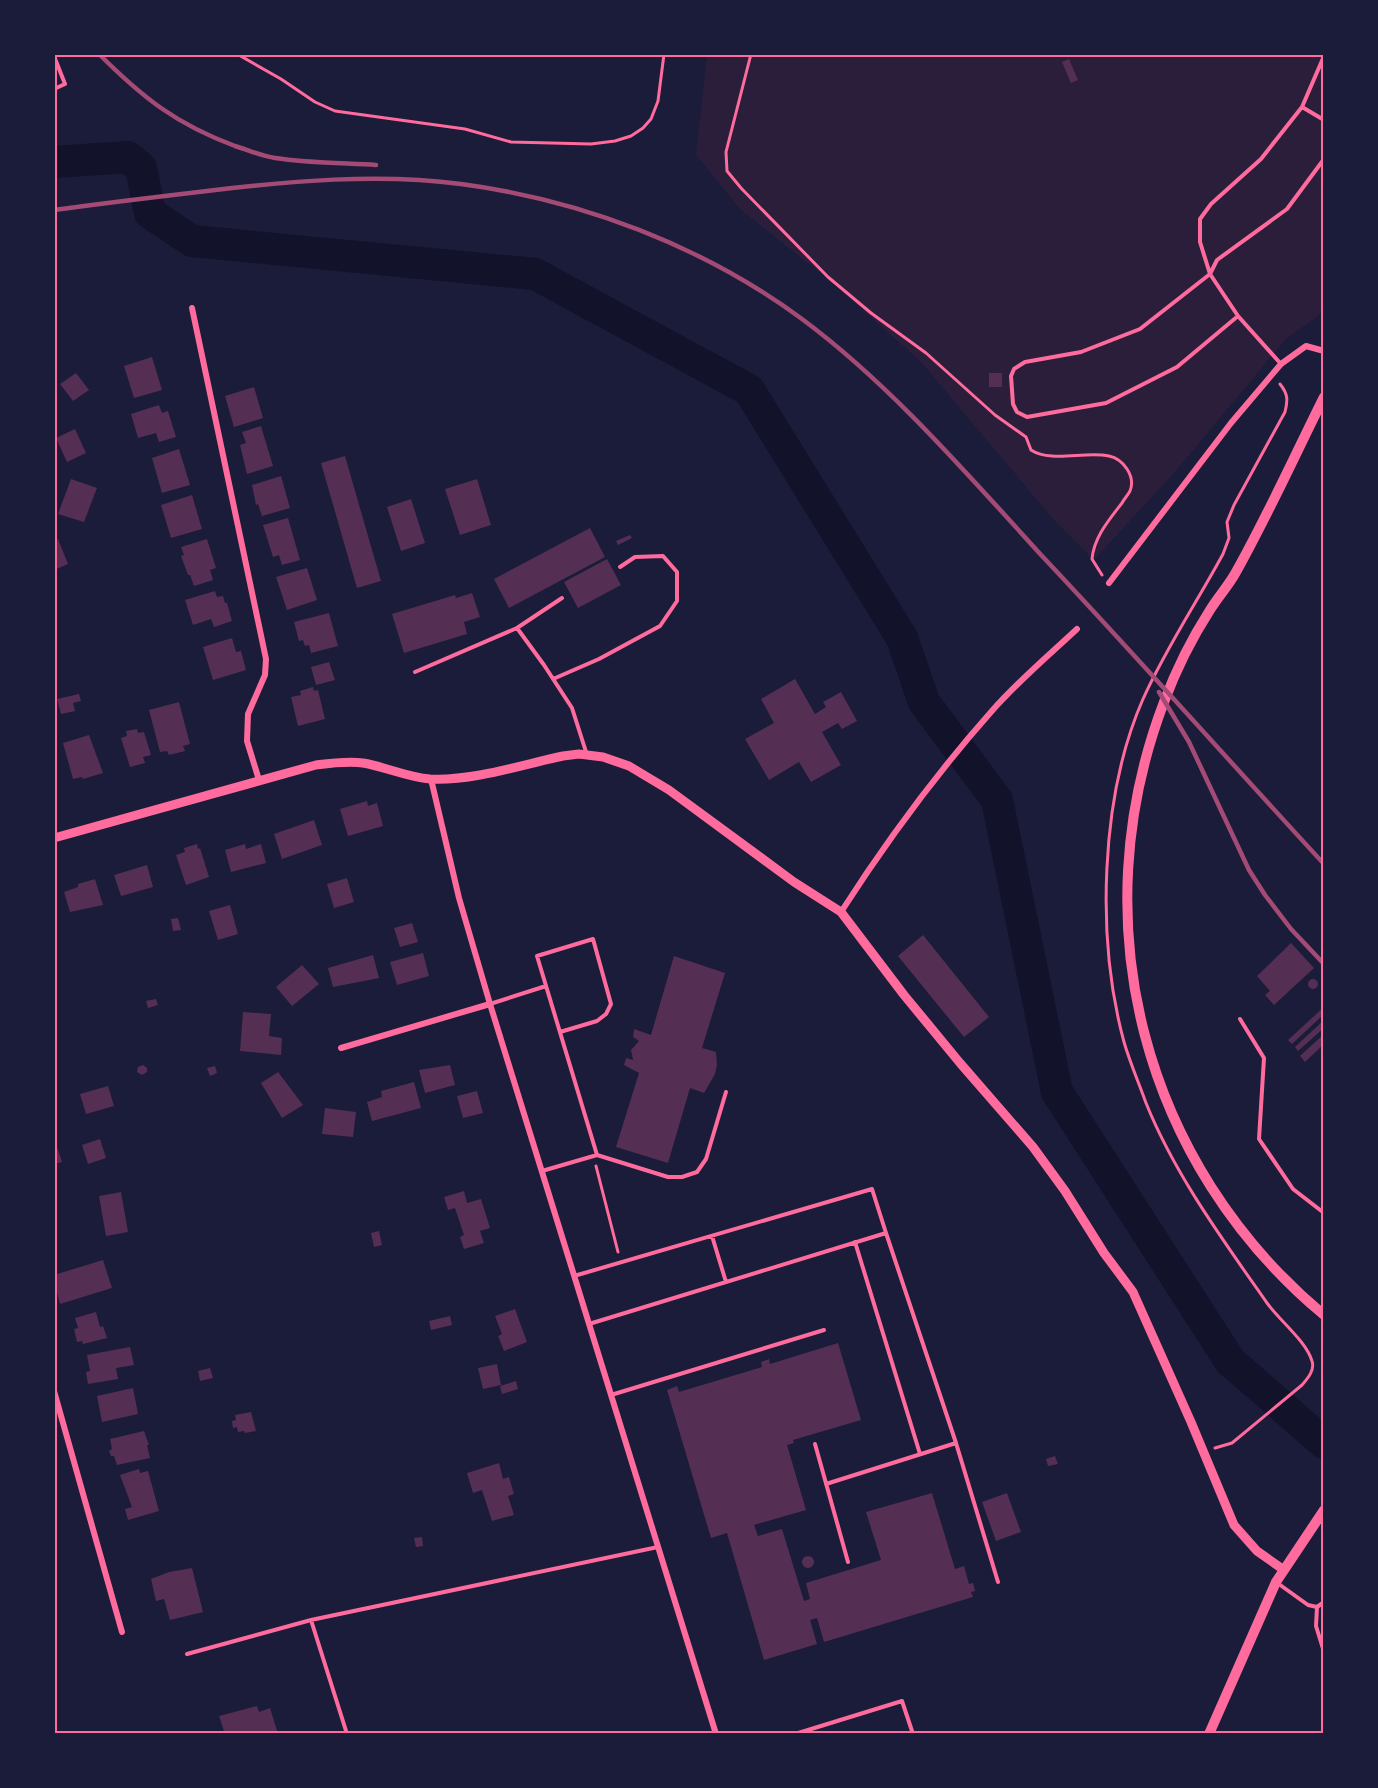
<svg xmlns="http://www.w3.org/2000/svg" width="1378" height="1788" font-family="Figtree,sans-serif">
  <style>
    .green { fill: #2a1e3b }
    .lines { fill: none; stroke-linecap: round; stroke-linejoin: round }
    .river { stroke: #12122b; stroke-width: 32 }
    .building { fill: #542f53 }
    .path { stroke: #ff6b9d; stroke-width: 3 }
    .service { stroke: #ff6b9d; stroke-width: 4 }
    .minor { stroke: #ff6b9d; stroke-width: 6 }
    .tertiary { stroke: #ff6b9d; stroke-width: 9 }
    .secondary { stroke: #ff6b9d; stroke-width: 10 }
    .rail { stroke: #a44b75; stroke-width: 4.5 }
    .neatline { fill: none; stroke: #ff6b9d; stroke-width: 2 }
  </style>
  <rect width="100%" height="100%" fill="#1b1b3a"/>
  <path class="green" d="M 707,54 L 1324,54 L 1324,308 L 1318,316 L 1286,339 L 1174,473 L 1094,560 L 1054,520 L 920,361 L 828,279 L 741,210 L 696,155 Z"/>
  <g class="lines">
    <path class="river" d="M 54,162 L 128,157 L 141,168 L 150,213 L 192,241 L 535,274 L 749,390 L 902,638 L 924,702 L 997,800 L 1057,1092 L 1230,1361 L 1324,1443"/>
  </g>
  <path class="building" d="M 1069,59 L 1078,80 L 1071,83 L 1062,62 Z
    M 152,357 L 162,390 L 134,398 L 124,366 Z
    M 76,373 L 89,390 L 73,401 L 60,384 Z
    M 989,373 L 1002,373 L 1002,387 L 989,387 Z
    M 254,387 L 263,418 L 234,427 L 225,396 Z
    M 159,405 L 162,413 L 168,411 L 176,437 L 159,442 L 156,433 L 138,438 L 131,414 Z
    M 261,426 L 273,466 L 247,474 L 240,445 L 246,443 L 242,432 Z
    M 75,429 L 86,453 L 67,462 L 56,438 Z
    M 179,449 L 190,485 L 162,493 L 152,458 Z
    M 345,456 L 381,581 L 357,588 L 321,463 Z
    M 281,476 L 290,508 L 262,516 L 258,504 L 256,505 L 252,485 Z
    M 71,479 L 97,488 L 84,522 L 58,514 Z
    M 477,479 L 491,525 L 460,535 L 445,489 Z
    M 192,495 L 202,529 L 171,538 L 161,505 Z
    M 411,499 L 425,543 L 401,551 L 387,507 Z
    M 288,518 L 300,560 L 282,565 L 279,555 L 273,557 L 263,525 Z
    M 590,528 L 605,557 L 509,608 L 494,579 Z
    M 630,535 L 632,538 L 618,545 L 616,541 Z
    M 58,539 L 68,564 L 54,570 L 54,540 Z
    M 207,539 L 216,568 L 210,570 L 213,580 L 194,586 L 190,575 L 188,575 L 181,556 L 184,555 L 181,547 Z
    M 607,559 L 621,585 L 578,608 L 564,582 Z
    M 307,568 L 317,600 L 287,610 L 276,577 Z
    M 215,591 L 217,597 L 223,596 L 225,603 L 227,603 L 232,621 L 214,627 L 211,619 L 193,625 L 185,600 Z
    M 472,593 L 480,617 L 464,622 L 467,634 L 404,653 L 392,614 L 455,595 L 456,598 Z
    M 329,613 L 338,646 L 311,653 L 309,645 L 305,646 L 303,640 L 299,641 L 294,622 Z
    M 232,638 L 236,652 L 241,651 L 246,670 L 213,680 L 203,647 Z
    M 329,662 L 335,680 L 316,685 L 311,667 Z
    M 795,679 L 815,714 L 826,707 L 823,702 L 841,692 L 857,721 L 842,729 L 838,723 L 822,732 L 841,765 L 811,782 L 799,762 L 769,780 L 745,739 L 774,723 L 761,699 Z
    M 313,687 L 314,691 L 318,690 L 325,719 L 298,726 L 291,697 L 301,695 L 300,691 Z
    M 79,694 L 81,701 L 73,703 L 75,711 L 61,714 L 57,699 Z
    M 179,702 L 190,744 L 183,746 L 185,751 L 169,755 L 167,751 L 160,752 L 149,710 Z
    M 137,729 L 138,733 L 144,732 L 151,755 L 143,757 L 145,763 L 130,767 L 121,738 L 127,736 L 126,731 Z
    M 89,735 L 103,773 L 83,779 L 82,777 L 73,779 L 63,743 Z
    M 367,801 L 368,806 L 377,803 L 383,826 L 348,836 L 340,809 Z
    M 314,820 L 322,845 L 282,859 L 274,834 Z
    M 197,844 L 198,849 L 200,848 L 209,877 L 186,885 L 176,855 L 185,852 L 184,848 Z
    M 245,844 L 246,849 L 261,844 L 266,863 L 231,872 L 225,850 Z
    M 147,865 L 153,887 L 121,896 L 114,875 Z
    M 347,878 L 354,902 L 334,908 L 327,884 Z
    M 95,879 L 103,905 L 70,912 L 64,892 L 78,887 L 78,884 Z
    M 230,905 L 238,934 L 218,940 L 209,911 Z
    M 178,918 L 181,930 L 173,931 L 171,919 Z
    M 412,923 L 418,942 L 400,947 L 394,928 Z
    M 923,935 L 989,1017 L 964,1037 L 898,956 Z
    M 1291,943 L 1314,968 L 1274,1005 L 1265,995 L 1270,991 L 1257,976 Z
    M 423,953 L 429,976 L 397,985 L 390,962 Z
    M 373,955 L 379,978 L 333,987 L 328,968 Z
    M 674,956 L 725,973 L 702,1048 L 716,1052 L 717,1065 L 715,1074 L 704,1093 L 690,1088 L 668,1163 L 616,1147 L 639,1073 L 624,1065 L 626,1058 L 633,1060 L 631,1050 L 639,1041 L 633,1037 L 634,1029 L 651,1035 Z
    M 302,965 L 319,984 L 292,1006 L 276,987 Z
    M1308 984a5 5 0 1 1 10 0a5 5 0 1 1-10 0Z
    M 156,999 L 158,1005 L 148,1008 L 146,1001 Z
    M 1324,1007 L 1324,1014 L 1292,1044 L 1288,1040 Z
    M 243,1012 L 271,1014 L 269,1036 L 282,1038 L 281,1055 L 240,1051 Z
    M 1324,1020 L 1324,1028 L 1298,1051 L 1295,1047 Z
    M 1324,1034 L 1324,1044 L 1305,1062 L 1300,1056 Z
    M 143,1065 L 147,1068 L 147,1072 L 142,1075 L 137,1072 L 138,1067 Z
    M 450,1065 L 455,1085 L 425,1093 L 419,1070 Z
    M 215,1066 L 217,1073 L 210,1076 L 207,1068 Z
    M 278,1072 L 303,1105 L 282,1118 L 261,1083 Z
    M 414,1082 L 421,1108 L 372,1121 L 367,1102 L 382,1097 L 381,1091 Z
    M 108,1086 L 114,1106 L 86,1114 L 80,1094 Z
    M 477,1091 L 483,1113 L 463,1118 L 457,1096 Z
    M 325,1108 L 356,1112 L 353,1137 L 322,1134 Z
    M 54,1137 L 62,1162 L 54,1164 Z
    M 100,1139 L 106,1158 L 88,1164 L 82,1145 Z
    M 464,1191 L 467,1203 L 481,1199 L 490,1228 L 480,1231 L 484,1243 L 464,1249 L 460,1237 L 464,1235 L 455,1208 L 448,1210 L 444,1197 Z
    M 121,1192 L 128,1232 L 106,1236 L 99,1196 Z
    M 379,1231 L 382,1245 L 374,1247 L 371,1233 Z
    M 103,1260 L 112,1288 L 60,1304 L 54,1282 L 54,1275 Z
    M 515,1309 L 527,1342 L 504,1351 L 498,1336 L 502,1334 L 495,1316 Z
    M 96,1312 L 100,1327 L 103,1326 L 107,1338 L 83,1344 L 82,1341 L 77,1342 L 74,1329 L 78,1328 L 75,1318 Z
    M 450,1316 L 452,1325 L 431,1330 L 429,1321 Z
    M 838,1343 L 861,1420 L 793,1440 L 794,1443 L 787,1445 L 806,1510 L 754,1525 L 758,1536 L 782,1529 L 804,1601 L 810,1599 L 806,1583 L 881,1560 L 866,1512 L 932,1493 L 955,1569 L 964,1566 L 969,1584 L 973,1583 L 975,1591 L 971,1592 L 973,1597 L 824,1642 L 817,1618 L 810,1620 L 817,1644 L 764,1660 L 727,1533 L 711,1538 L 667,1390 L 677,1386 L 679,1392 L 762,1367 L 761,1362 L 769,1359 L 770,1364 Z
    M 130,1347 L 134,1365 L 116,1368 L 118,1379 L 88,1384 L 86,1372 L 90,1371 L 87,1355 Z
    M 497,1364 L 501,1385 L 483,1389 L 478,1368 Z
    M 210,1368 L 213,1378 L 200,1381 L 198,1371 Z
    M 516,1381 L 518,1389 L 502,1394 L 500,1386 Z
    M 133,1388 L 138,1414 L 102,1422 L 97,1396 Z
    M 251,1412 L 256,1431 L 245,1433 L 244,1431 L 238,1432 L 237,1427 L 233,1428 L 232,1421 L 236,1420 L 235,1415 Z
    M 144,1431 L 149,1445 L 147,1445 L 150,1458 L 117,1465 L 114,1456 L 111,1456 L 109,1451 L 112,1449 L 110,1439 Z
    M 1055,1456 L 1058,1464 L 1048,1466 L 1046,1459 Z
    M 499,1463 L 503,1479 L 509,1477 L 514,1494 L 508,1496 L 514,1515 L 492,1521 L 482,1490 L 473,1493 L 467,1473 Z
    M 139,1469 L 140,1473 L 148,1471 L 159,1511 L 128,1520 L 125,1509 L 132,1507 L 120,1475 Z
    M 1007,1493 L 1021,1532 L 996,1541 L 982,1502 Z
    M 422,1537 L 423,1546 L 416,1547 L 414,1538 Z
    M802 1562a6 6 0 1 1 12 0a6 6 0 1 1-12 0Z
    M 192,1568 L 203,1612 L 170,1620 L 164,1599 L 156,1601 L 151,1579 L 169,1572 Z
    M 257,1706 L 259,1712 L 270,1708 L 278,1734 L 225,1734 L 219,1716 Z"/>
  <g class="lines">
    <path class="path" d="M 237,54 L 281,79 L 315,102 L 335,111 L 465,129 L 511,142 L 591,144 L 615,141 L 631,136 L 643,128 L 651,119 L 658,101 L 664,54
      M 751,54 L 726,152 L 727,171 L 741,188 L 828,277 L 871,313 L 926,353 L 995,415 L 1026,437 L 1031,450 C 1051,463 1085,451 1109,456 C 1123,459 1136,476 1130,491 C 1128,495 1124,499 1122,503 C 1109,520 1094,537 1092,559 L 1102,575
      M 596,1166 L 618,1252
      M 1215,1448 L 1232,1443 L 1302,1385 C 1308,1378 1315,1370 1312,1361 C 1306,1341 1280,1321 1267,1303 C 1223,1240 1175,1175 1146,1103 C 1139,1083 1130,1063 1124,1042 C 1096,939 1100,797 1143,699 C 1166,648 1197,602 1223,554 L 1229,538 L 1227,522 L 1234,505 L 1285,412 C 1288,400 1288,394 1280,384"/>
    <path class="service" d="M 54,56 L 65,84 L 54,89
      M 1324,56 L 1302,107 L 1324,120
      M 1238,316 L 1177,367 L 1106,403 L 1027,417 L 1017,412 L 1013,404 L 1011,376 L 1014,369 L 1025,362 L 1081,352 L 1140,329 L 1210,274 L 1217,260 L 1287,209 L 1324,159
      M 1281,364 L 1238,316 L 1210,274 L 1200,242 L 1200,219 L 1211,204 L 1261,159 L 1302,107
      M 562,598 L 517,628 L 544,665 L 572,708 L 587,755
      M 415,672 L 517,628
      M 553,679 L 599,659 L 660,626 L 677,601 L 677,572 L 663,556 L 635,557 L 620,567
      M 490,1004 L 546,986
      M 1240,1019 L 1264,1058 L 1259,1139 L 1293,1189 L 1324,1213
      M 560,1032 L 597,1021 L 606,1014 L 611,1004 L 593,939 L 537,956 L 597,1155
      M 542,1171 L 597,1155 L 668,1177 L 682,1177 L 697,1172 L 706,1159 L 726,1092
      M 712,1236 L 726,1282
      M 855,1242 L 920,1454
      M 574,1276 L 872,1189 L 886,1233 L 589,1324
      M 611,1395 L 824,1330
      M 956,1443 L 998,1582
      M 815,1444 L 848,1562
      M 826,1484 L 956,1443 L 886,1233
      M 1276,1582 L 1308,1605 L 1317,1607 L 1324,1602
      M 1317,1607 L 1316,1626 L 1324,1652
      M 311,1620 L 347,1734
      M 187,1654 L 311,1620 L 658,1547
      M 795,1734 L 902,1701 L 913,1734"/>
    <path class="minor" d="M 192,308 L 266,659 L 265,675 L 248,714 L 247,741 L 259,780
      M 1109,583 L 1231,423 L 1281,364 L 1306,346 L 1324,351
      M 431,779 L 459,898 L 490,1004 L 716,1734
      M 841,912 C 886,842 936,774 991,712 C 1017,682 1048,656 1077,629
      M 341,1048 L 490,1004
      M 54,1391 L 122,1632"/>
    <path class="tertiary" d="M 54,838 L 316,765 C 332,763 347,761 363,763 C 386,767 407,777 430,779 C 473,781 521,765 563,756 L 579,754 L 603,757 L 629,766 L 669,790 L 794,882 L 841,912 L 904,995 L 960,1063 L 1033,1147 L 1065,1191 L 1104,1253 L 1133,1292 L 1191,1422 L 1234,1525 L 1257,1551 L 1284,1570"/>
    <path class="secondary" d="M 1324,397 C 1295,455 1268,515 1236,572 C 1229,585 1218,597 1210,610 C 1192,638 1176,670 1164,702 C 1080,922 1143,1164 1324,1315
      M 1209,1734 L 1276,1582 L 1324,1510"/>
    <path class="rail" d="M 99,54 C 143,98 176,124 235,146 C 248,150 261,156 275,158 C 308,163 342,163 376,165
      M 54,210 C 105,203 156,197 207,191 C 291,181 377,173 461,184 C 582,200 703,246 802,319 C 891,385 968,475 1043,557 C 1138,658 1230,762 1324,864
      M 1159,692 L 1189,742 L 1249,870 L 1265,895 L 1291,929 L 1324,964"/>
  </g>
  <rect width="1378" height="1788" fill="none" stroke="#1b1b3a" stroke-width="111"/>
  <rect x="56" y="56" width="1266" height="1676" class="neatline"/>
</svg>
